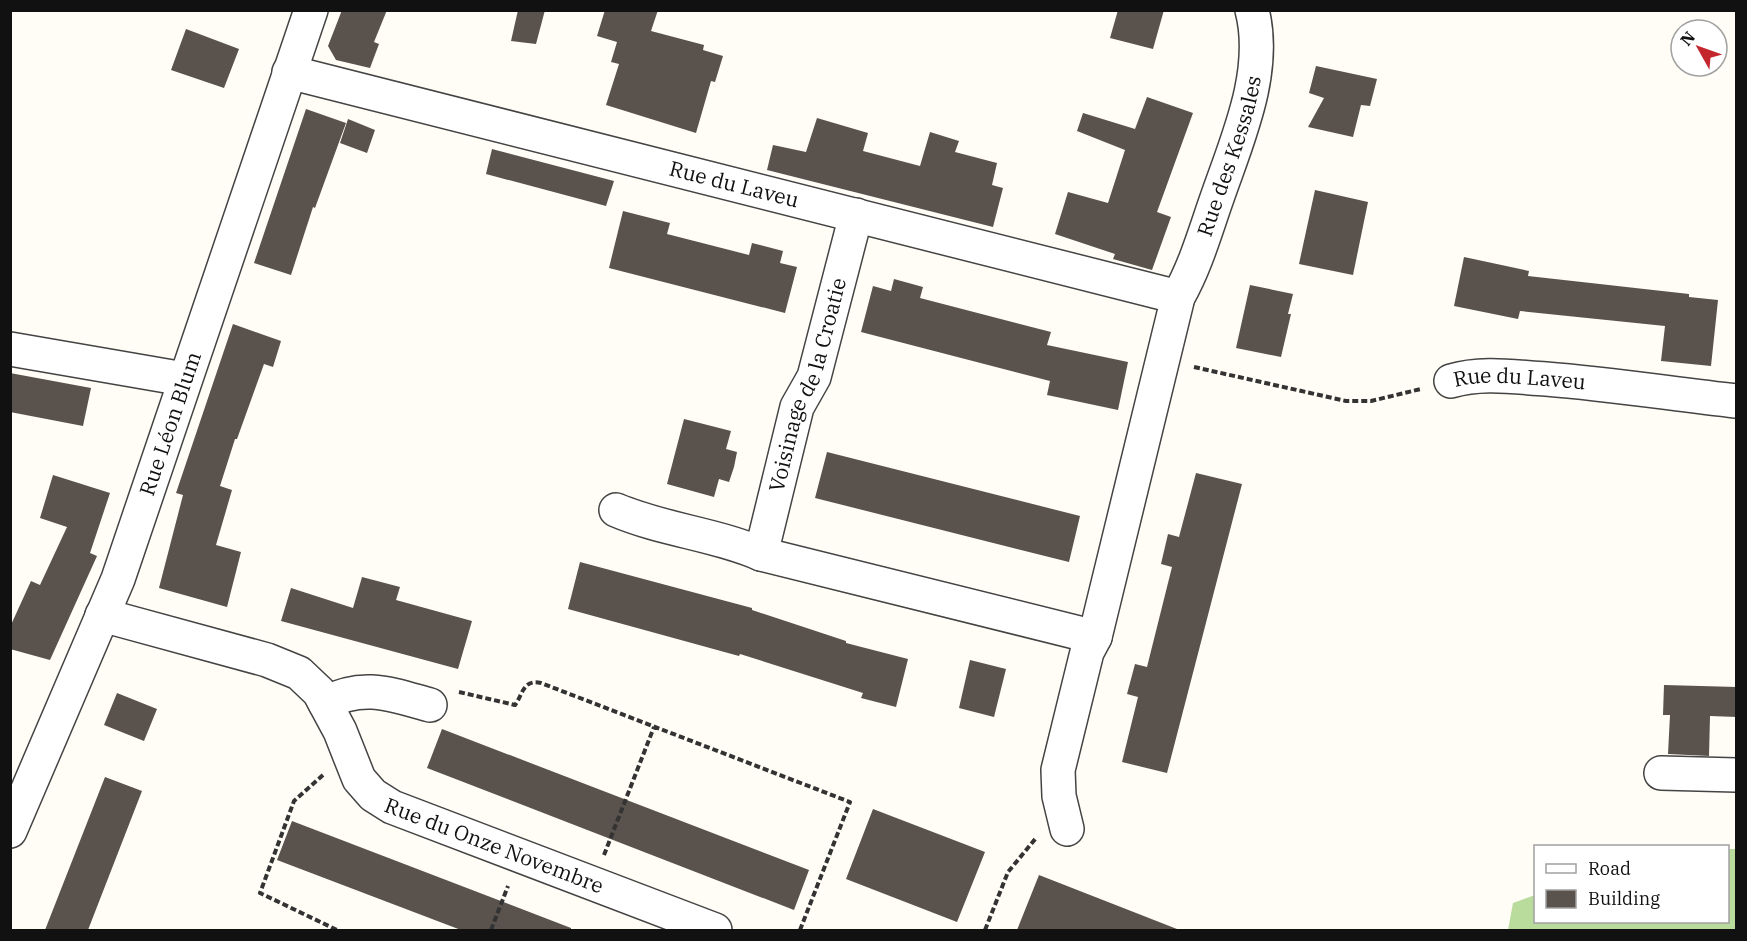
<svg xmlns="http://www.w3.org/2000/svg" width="1747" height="941" font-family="'IBM Plex Serif',serif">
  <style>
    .forest { fill: #b9dc9c }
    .building { fill: #5a524d }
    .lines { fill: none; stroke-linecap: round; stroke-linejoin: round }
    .minor-casing { stroke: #444; stroke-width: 36 }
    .path { stroke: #333; stroke-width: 4; stroke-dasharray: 6 3; stroke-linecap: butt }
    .minor { stroke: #fff; stroke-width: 33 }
    .labels { text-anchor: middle; stroke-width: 6; stroke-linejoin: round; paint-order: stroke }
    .street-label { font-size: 21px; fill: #111; stroke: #fff }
  </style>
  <rect width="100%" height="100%" fill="#fffdf5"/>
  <path class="forest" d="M 1728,849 L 1736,849 L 1736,930 L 1508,930 L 1513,903 L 1535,895 L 1536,922 L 1728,922 Z"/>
  <path class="building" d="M 342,10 L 387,10 L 374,42 L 379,44 L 370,68 L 336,60 L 328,46 Z
    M 518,10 L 545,10 L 536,44 L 511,41 Z
    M 605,10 L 658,10 L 651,31 L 704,45 L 703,50 L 723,56 L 715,82 L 711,81 L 696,133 L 606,105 L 619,64 L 611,62 L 617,42 L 597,36 Z
    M 1118,10 L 1164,10 L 1153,49 L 1110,38 Z
    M 186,29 L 239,49 L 224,88 L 171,70 Z
    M 1316,66 L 1377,79 L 1370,106 L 1361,105 L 1353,137 L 1308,127 L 1324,98 L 1309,93 Z
    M 1147,97 L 1193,113 L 1157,212 L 1171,217 L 1152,270 L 1113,259 L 1115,254 L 1055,234 L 1068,192 L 1108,203 L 1125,150 L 1077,131 L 1083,113 L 1135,129 Z
    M 306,109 L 346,123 L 315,208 L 313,207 L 291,275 L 254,263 Z
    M 817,118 L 868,133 L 863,151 L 920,166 L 930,132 L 959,141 L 955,152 L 997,163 L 992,185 L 1003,188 L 993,227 L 767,170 L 773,145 L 806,152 Z
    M 348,119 L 375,130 L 367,153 L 340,143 Z
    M 492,149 L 614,181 L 606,206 L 486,174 Z
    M 1315,190 L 1368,202 L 1353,275 L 1299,264 Z
    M 623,211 L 670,223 L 667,234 L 749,255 L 752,243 L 783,251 L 780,263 L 797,267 L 785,313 L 609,268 Z
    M 1464,257 L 1529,271 L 1528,276 L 1689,294 L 1689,297 L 1718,300 L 1711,366 L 1661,361 L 1665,326 L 1520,311 L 1518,319 L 1454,306 Z
    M 894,279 L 923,287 L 920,298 L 1051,332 L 1047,345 L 1128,362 L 1118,410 L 1047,395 L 1050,381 L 861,332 L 873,286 L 891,291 Z
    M 1250,285 L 1293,294 L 1288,314 L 1291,314 L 1281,357 L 1236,348 Z
    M 233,324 L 281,341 L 273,367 L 264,364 L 237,439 L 235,439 L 220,486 L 232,490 L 216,545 L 241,552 L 227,607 L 159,588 L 183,495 L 176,493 Z
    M 10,373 L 91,388 L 83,426 L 10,412 Z
    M 684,419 L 731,431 L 726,449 L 737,452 L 734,467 L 729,482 L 719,479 L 714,497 L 667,484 Z
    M 827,452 L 1080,516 L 1069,562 L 815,498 Z
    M 1196,473 L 1242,484 L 1167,773 L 1122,762 L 1138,697 L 1127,694 L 1135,664 L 1147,667 L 1172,567 L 1161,564 L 1168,534 L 1179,537 Z
    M 53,475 L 110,493 L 90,553 L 97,556 L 50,660 L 10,649 L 10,627 L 31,581 L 40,585 L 67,527 L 40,518 Z
    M 580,562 L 752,608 L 752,610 L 846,641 L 846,643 L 908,659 L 896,707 L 861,698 L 863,693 L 740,654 L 739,656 L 568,609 Z
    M 362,577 L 400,587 L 396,600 L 472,621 L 458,669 L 281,621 L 291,588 L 353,608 Z
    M 970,660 L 1006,669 L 994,717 L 959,708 Z
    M 1664,685 L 1737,687 L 1737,717 L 1710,716 L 1709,756 L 1668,754 L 1670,715 L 1663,715 Z
    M 117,693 L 157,709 L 144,741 L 104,725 Z
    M 442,729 L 809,870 L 794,910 L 427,768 Z
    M 105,777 L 142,791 L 88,930 L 45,930 Z
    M 873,809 L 985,852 L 957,922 L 846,879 Z
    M 292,821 L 571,928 L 571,930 L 461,930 L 277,860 Z
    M 1039,875 L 1177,929 L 1177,930 L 1017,930 Z"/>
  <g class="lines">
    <g class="minor-casing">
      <g id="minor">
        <path id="s1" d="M 289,72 L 1178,297"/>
        <path d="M 10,349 L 184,379"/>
        <path id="s2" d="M 1451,381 C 1482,372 1513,377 1546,379 C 1610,384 1673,394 1736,401"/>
        <path d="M 616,510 C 663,530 715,534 761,554 L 1095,637"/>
        <path id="s3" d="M 761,554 L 797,407 L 814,377 L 856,215"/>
        <path id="s4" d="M 102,615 L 267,660 L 299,673 L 319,692 L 340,731 L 359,779 L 373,795 L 392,807 L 715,930"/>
        <path d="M 325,703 C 364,683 390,694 430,705"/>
        <path d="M 1661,773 L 1736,775"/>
        <path id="s5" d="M 1067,829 L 1059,796 L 1058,770 L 1087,652 L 1095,637 L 1178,297 C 1196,265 1205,232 1217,198 C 1237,140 1268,72 1252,10"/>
        <path id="s6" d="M 10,831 L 118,579 L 311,10"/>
      </g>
    </g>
    <path class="path" d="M 1194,367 L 1346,401 L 1371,401 L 1421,389
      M 459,692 L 515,705 C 523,694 523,679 541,683 L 850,802 L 800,930
      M 323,775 L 294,801 L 260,893 L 337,930
      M 604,855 L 654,727
      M 491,930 L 508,886
      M 985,930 L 1008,872 L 1036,838"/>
    <use href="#minor" class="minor"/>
  </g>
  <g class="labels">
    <g class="street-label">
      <text dy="7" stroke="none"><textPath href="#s5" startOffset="699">Rue des Kessales</textPath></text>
      <text dy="7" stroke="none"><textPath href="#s1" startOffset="459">Rue du Laveu</textPath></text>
      <text dy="7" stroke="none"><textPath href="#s2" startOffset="69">Rue du Laveu</textPath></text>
      <text dy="7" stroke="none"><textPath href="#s3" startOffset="176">Voisinage de la Croatie</textPath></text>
      <text dy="7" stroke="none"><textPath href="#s6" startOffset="438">Rue Léon Blum</textPath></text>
      <text dy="7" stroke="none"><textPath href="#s4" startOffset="482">Rue du Onze Novembre</textPath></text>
    </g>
  </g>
  <rect width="1747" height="941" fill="none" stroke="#111111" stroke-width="24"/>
  <rect x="1534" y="845" width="195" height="78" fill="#ffffff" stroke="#a0a0a0" stroke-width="1.5"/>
  <rect x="1546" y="864" width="30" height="9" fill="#ffffff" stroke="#a0a0a0" stroke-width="1.5"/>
  <text x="1588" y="875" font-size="18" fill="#111111">Road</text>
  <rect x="1546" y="890" width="30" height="18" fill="#5a524d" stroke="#a0a0a0" stroke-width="1.5"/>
  <text x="1588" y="905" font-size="18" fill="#111111">Building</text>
  <g transform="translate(1699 48) rotate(310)"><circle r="28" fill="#ffffff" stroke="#a0a0a0" stroke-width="1.5"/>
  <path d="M0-4.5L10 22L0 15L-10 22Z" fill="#c4262e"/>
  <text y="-9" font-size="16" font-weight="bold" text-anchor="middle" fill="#111111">N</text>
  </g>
</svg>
